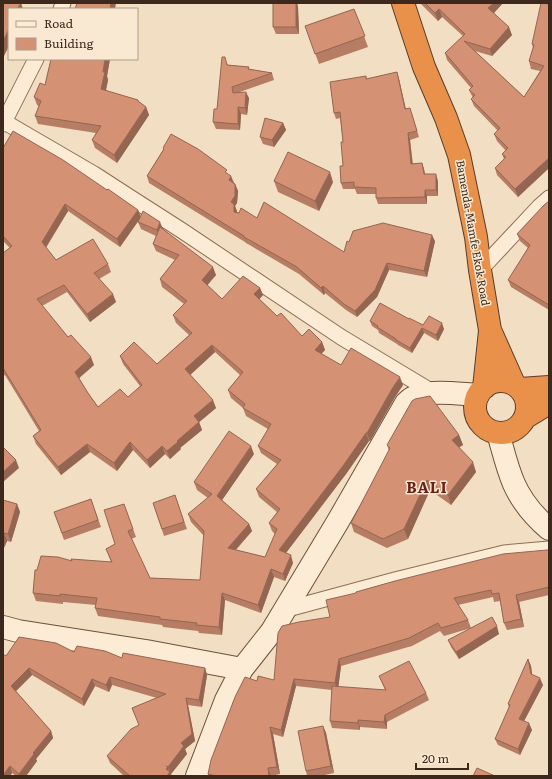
<svg xmlns="http://www.w3.org/2000/svg" width="552" height="779" font-family="Literata,serif">
  <style>
    .lines { fill: none; stroke-linecap: round; stroke-linejoin: round }
    .street-casing { stroke: #8e6e57; stroke-width: 17 }
    .secondary-casing { stroke: #6f4f3a; stroke-width: 24 }
    .highway-casing { stroke: #5b3c2c; stroke-width: 24 }
    .street { stroke: #fcecd6; stroke-width: 15 }
    .secondary { stroke: #fcecd6; stroke-width: 22 }
    .highway { stroke: #e9914b; stroke-width: 22 }
    .wall { fill: #b67d64; fill-rule: evenodd }
    .shaded-wall { fill: #946651 }
    .building { fill: #d49174; stroke: #946651 }
    .labels { text-anchor: middle; stroke-width: 3; stroke-linejoin: round; paint-order: stroke }
    .street-label { font-size: 11px; fill: #3c281d; stroke: #f9e9d2 }
    .district-label { font-size: 15px; font-weight: bold; letter-spacing: 1px; fill: #6d2018; stroke: #f9e9d2 }
  </style>
  <rect width="100%" height="100%" fill="#f2dec2"/>
  <g class="lines">
    <g class="street-casing">
      <path id="street" d="M 61,9 L 63,3
        M 3,121 L 94,174 L 131,198 L 181,230 L 341,337 L 434,393
        M 3,124 L 36,59
        M 480,270 L 540,206 L 549,198
        M 284,610 L 395,580 L 504,553 L 549,549"/>
    </g>
    <g class="secondary-casing">
      <path id="secondary" d="M 498,433 C 503,450 507,468 514,484 C 522,502 535,517 549,529
        M 3,627 L 18,631 L 146,651 L 242,669
        M 197,776 L 226,700 L 242,669 L 272,631 L 337,523 L 406,403 C 409,400 412,397 417,396 C 434,390 459,394 478,395"/>
    </g>
    <g class="highway-casing">
      <path id="highway" d="M 403,3 L 424,67 L 446,118 L 459,155 L 476,237 L 480,270 L 490,330 L 514,384
        M475 407a26 26 0 1 1 52 0a26 26 0 1 1-52 0Z
        M 484,388 L 490,331
        M 520,389 L 549,387
        M 526,417 L 549,403"/>
    </g>
    <use href="#street" class="street"/>
    <use href="#secondary" class="secondary"/>
    <use href="#highway" class="highway"/>
  </g>
  <path class="wall" d="M 273,3 L 297,3 L 298,7 L 299,34 L 276,34 L 273,27 Z
    M 420,3 L 503,3 L 494,13 L 512,35 L 492,56 L 475,51 L 524,97 L 540,71 L 531,69 L 529,61 L 533,48 L 532,44 L 549,4 L 549,168 L 518,197 L 497,175 L 495,168 L 504,159 L 502,154 L 506,151 L 497,141 L 494,134 L 498,131 L 474,106 L 471,99 L 473,98 L 469,90 L 471,88 L 447,60 L 445,53 L 463,36 L 442,17 L 438,21 Z
    M 354,9 L 368,47 L 319,64 L 305,26 Z
    M 51,59 L 110,59 L 107,76 L 108,80 L 106,91 L 138,102 L 146,107 L 149,115 L 117,163 L 95,148 L 92,140 L 96,133 L 38,124 L 35,116 L 39,106 L 37,105 L 34,97 L 45,85 Z
    M 227,63 L 228,65 L 249,67 L 249,69 L 272,73 L 274,80 L 237,93 L 249,98 L 247,115 L 241,114 L 240,130 L 216,129 L 213,122 L 217,109 Z
    M 397,72 L 399,79 L 406,109 L 412,114 L 419,137 L 410,140 L 413,164 L 422,163 L 424,169 L 425,174 L 438,181 L 438,196 L 427,196 L 427,204 L 378,204 L 376,198 L 376,194 L 357,194 L 355,189 L 343,189 L 341,183 L 343,166 L 343,142 L 340,118 L 336,119 L 334,113 L 366,76 L 367,79 Z
    M 283,123 L 286,130 L 274,147 L 263,144 L 260,137 Z
    M 3,148 L 107,190 L 138,210 L 140,217 L 163,229 L 216,275 L 207,285 L 222,299 L 260,288 L 263,295 L 259,299 L 277,316 L 302,336 L 322,342 L 325,350 L 321,354 L 341,365 L 403,385 L 395,397 L 370,441 L 369,441 L 346,474 L 286,553 L 293,563 L 285,581 L 274,577 L 261,613 L 225,600 L 222,635 L 199,633 L 198,631 L 163,627 L 162,625 L 98,616 L 95,608 L 96,605 L 63,602 L 63,604 L 36,601 L 33,593 L 37,570 L 72,561 L 111,562 L 106,549 L 115,544 L 124,504 L 136,537 L 131,539 L 150,578 L 200,580 L 204,536 L 191,522 L 188,514 L 208,498 L 197,490 L 194,482 L 254,454 L 222,500 L 249,524 L 252,531 L 236,550 L 265,557 L 275,534 L 272,531 L 269,523 L 277,512 L 259,497 L 256,489 L 277,464 L 261,453 L 258,446 L 268,429 L 246,416 L 243,408 L 231,398 L 228,390 L 240,375 L 215,352 L 190,375 L 216,408 L 199,422 L 202,430 L 180,448 L 181,449 L 170,459 L 165,454 L 150,468 L 133,450 L 117,471 L 90,452 L 61,475 L 36,444 L 33,436 L 39,431 L 5,375 L 3,376 L 3,253 L 10,248 L 3,241 ZM 68,211 L 120,247 L 139,220 L 138,222 L 141,229 L 156,236 L 153,244 L 156,251 L 175,260 L 160,279 L 162,287 L 184,304 L 173,315 L 176,323 L 189,335 L 157,364 L 120,356 L 123,364 L 140,386 L 128,397 L 98,407 L 88,393 L 79,378 L 94,365 L 68,337 L 42,306 L 67,292 L 90,322 L 116,302 L 99,279 L 111,272 L 108,264 L 56,260 L 46,248 Z
    M 163,148 L 229,175 L 234,183 L 235,184 L 238,191 L 237,203 L 235,206 L 237,212 L 257,218 L 344,252 L 349,242 L 435,241 L 427,277 L 389,270 L 377,297 L 357,317 L 346,310 L 325,293 L 324,295 L 299,274 L 246,243 L 245,242 L 149,183 L 147,176 L 163,150 Z
    M 274,181 L 333,182 L 319,211 L 278,192 Z
    M 549,201 L 549,310 L 511,287 L 508,280 L 528,248 L 520,241 L 517,234 Z
    M 409,319 L 423,325 L 444,329 L 438,341 L 424,333 L 412,353 L 398,345 L 397,344 L 379,333 L 378,330 L 372,326 L 370,321 Z
    M 459,435 L 463,445 L 459,447 L 476,472 L 451,505 L 430,490 L 408,539 L 387,548 L 354,532 L 351,523 L 389,451 L 387,445 Z
    M 175,495 L 187,529 L 164,536 L 153,503 Z
    M 91,499 L 101,527 L 64,540 L 54,512 Z
    M 3,500 L 17,504 L 20,512 L 11,542 L 7,541 L 3,550 Z
    M 549,550 L 549,595 L 519,602 L 524,627 L 507,630 L 504,623 L 500,601 L 494,602 L 493,597 L 458,605 L 468,620 L 471,628 L 444,636 L 440,631 L 412,646 L 341,666 L 338,687 L 385,690 L 379,676 L 426,693 L 429,700 L 387,722 L 387,729 L 360,727 L 360,730 L 332,728 L 330,721 L 332,690 L 296,686 L 283,737 L 273,734 L 280,774 L 271,776 L 208,776 L 208,774 L 257,681 L 274,680 L 330,617 Z
    M 499,634 L 459,659 L 451,647 L 448,640 Z
    M 74,652 L 205,668 L 207,675 L 202,707 L 188,705 L 195,741 L 185,749 L 187,754 L 171,774 L 172,776 L 124,776 L 110,763 L 107,756 L 139,725 L 132,708 L 157,698 L 112,685 L 109,692 L 95,686 L 84,706 L 32,675 L 16,691 L 51,731 L 53,738 L 36,759 L 37,761 L 26,776 L 16,776 L 12,773 L 10,776 L 3,776 L 6,656 Z
    M 528,659 L 531,666 L 532,675 L 543,685 L 524,721 L 532,730 L 520,755 L 498,745 L 495,739 L 509,708 L 508,704 Z
    M 323,726 L 326,733 L 334,773 L 320,776 L 307,776 L 306,771 Z"/>
  <path class="shaded-wall" d="M 21,3 L 23,9 L 17,9 Z
    M 111,3 L 116,3 L 115,9 L 110,9 Z
    M 296,3 L 297,3 L 298,7 L 299,34 L 296,27 Z
    M 494,3 L 503,3 L 491,16 L 488,8 Z
    M 439,9 L 442,17 L 438,21 L 435,13 Z
    M 509,27 L 512,35 L 492,56 L 490,49 Z
    M 9,29 L 9,46 L 3,58 L 3,41 Z
    M 105,59 L 110,59 L 107,76 L 108,80 L 104,98 L 101,89 Z
    M 397,72 L 399,79 L 407,116 L 405,109 Z
    M 246,92 L 249,98 L 247,115 L 245,108 Z
    M 146,107 L 149,115 L 117,163 L 114,155 Z
    M 238,107 L 241,114 L 240,130 L 238,124 Z
    M 283,123 L 286,130 L 274,147 L 272,140 Z
    M 408,133 L 410,140 L 413,171 L 411,164 Z
    M 549,158 L 549,168 L 518,197 L 515,189 Z
    M 422,163 L 424,169 L 426,181 L 424,174 Z
    M 330,172 L 333,182 L 319,211 L 315,201 Z
    M 436,174 L 438,181 L 438,196 L 436,190 Z
    M 231,176 L 234,183 L 229,180 Z
    M 235,184 L 238,191 L 237,203 L 235,206 L 237,211 L 236,219 L 231,202 Z
    M 425,190 L 427,196 L 427,204 L 425,197 Z
    M 65,204 L 68,211 L 44,250 L 42,242 Z
    M 138,210 L 141,217 L 120,247 L 117,239 Z
    M 160,222 L 163,229 L 159,237 L 157,230 Z
    M 432,235 L 435,241 L 427,277 L 424,271 Z
    M 387,263 L 389,270 L 377,297 L 357,317 L 355,311 Z
    M 213,267 L 216,275 L 205,288 L 202,280 Z
    M 323,286 L 325,293 L 324,295 L 321,288 Z
    M 260,288 L 263,295 L 257,302 L 254,294 Z
    M 113,294 L 116,302 L 90,322 L 87,314 Z
    M 442,323 L 444,329 L 438,341 L 436,335 Z
    M 422,328 L 424,333 L 412,353 L 410,348 Z
    M 322,342 L 325,350 L 318,357 L 315,350 Z
    M 212,345 L 215,352 L 188,377 L 185,369 Z
    M 91,357 L 94,365 L 78,379 L 75,372 Z
    M 400,377 L 403,385 L 395,397 L 370,441 L 367,433 L 392,389 Z
    M 213,400 L 216,408 L 197,424 L 194,416 Z
    M 199,422 L 202,430 L 180,448 L 181,449 L 170,459 L 167,451 L 177,441 Z
    M 366,433 L 369,441 L 346,474 L 282,558 L 279,550 Z
    M 459,435 L 463,445 L 455,450 L 452,440 Z
    M 130,442 L 133,450 L 117,471 L 114,463 Z
    M 87,444 L 90,452 L 61,475 L 58,467 Z
    M 162,446 L 165,454 L 150,468 L 147,460 Z
    M 251,446 L 254,454 L 220,503 L 217,496 Z
    M 16,460 L 19,468 L 3,482 L 3,472 Z
    M 473,462 L 476,472 L 451,505 L 448,495 Z
    M 427,480 L 430,490 L 408,539 L 404,529 Z
    M 17,504 L 20,512 L 11,542 L 8,534 Z
    M 249,524 L 252,531 L 230,556 L 228,548 Z
    M 4,533 L 7,541 L 3,550 L 3,535 Z
    M 291,555 L 293,563 L 285,581 L 283,574 Z
    M 271,569 L 274,577 L 261,613 L 258,605 Z
    M 222,593 L 225,600 L 222,635 L 219,627 Z
    M 516,595 L 519,602 L 524,627 L 521,619 Z
    M 497,626 L 499,634 L 459,659 L 456,652 Z
    M 339,659 L 341,666 L 338,690 L 335,683 Z
    M 528,659 L 531,666 L 533,681 L 531,674 Z
    M 29,668 L 32,675 L 14,693 L 11,686 Z
    M 205,668 L 207,675 L 202,707 L 199,700 Z
    M 110,677 L 112,685 L 109,692 L 106,685 Z
    M 540,678 L 543,685 L 522,725 L 519,719 Z
    M 92,679 L 95,686 L 84,706 L 82,699 Z
    M 294,679 L 296,686 L 283,737 L 281,730 Z
    M 186,698 L 188,705 L 195,741 L 185,749 L 187,754 L 171,774 L 168,767 L 181,743 Z
    M 385,715 L 387,722 L 387,729 L 384,722 Z
    M 358,720 L 360,727 L 360,730 L 358,723 Z
    M 529,723 L 532,730 L 520,755 L 518,749 Z
    M 323,726 L 326,733 L 334,773 L 331,766 Z
    M 270,727 L 273,734 L 280,774 L 277,767 Z
    M 51,731 L 53,738 L 36,759 L 37,761 L 26,776 L 20,776 L 19,774 L 33,753 Z
    M 10,766 L 12,773 L 10,776 L 3,776 Z
    M 168,768 L 169,773 L 170,772 L 172,776 L 167,776 L 166,769 Z
    M 268,768 L 271,776 L 269,776 Z"/>
  <path class="building" d="M 3,3 L 21,3 L 17,9 L 9,9 L 9,29 L 3,41 Z
    M 77,3 L 111,3 L 110,9 L 75,9 Z
    M 273,3 L 296,3 L 296,27 L 273,27 Z
    M 425,3 L 494,3 L 488,8 L 509,27 L 490,49 L 464,41 L 524,97 L 544,66 L 529,61 L 534,45 L 532,44 L 541,3 L 549,4 L 549,158 L 515,189 L 495,168 L 506,157 L 502,154 L 508,148 L 494,134 L 500,128 L 471,99 L 475,95 L 469,90 L 473,86 L 445,53 L 465,34 L 439,9 L 435,13 Z
    M 354,9 L 365,36 L 315,54 L 305,26 Z
    M 222,57 L 225,57 L 227,65 L 249,67 L 248,69 L 272,73 L 232,87 L 233,93 L 246,92 L 245,108 L 238,107 L 238,124 L 213,122 L 214,109 L 217,109 Z
    M 51,59 L 105,59 L 103,72 L 105,72 L 101,89 L 138,100 L 138,101 L 146,107 L 114,155 L 92,140 L 101,126 L 35,116 L 41,101 L 34,97 L 40,83 L 45,85 Z
    M 397,72 L 405,109 L 410,108 L 417,131 L 408,133 L 411,164 L 422,163 L 424,174 L 436,174 L 436,190 L 425,190 L 425,197 L 376,198 L 376,188 L 354,187 L 354,182 L 341,183 L 340,166 L 343,166 L 341,142 L 343,142 L 340,112 L 334,113 L 330,82 L 366,76 L 366,79 Z
    M 265,118 L 283,123 L 272,140 L 260,137 Z
    M 13,131 L 63,160 L 107,190 L 108,189 L 138,210 L 117,239 L 65,204 L 42,242 L 56,260 L 93,239 L 108,264 L 94,273 L 113,294 L 87,314 L 64,285 L 37,299 L 68,337 L 71,335 L 91,357 L 75,372 L 88,393 L 98,407 L 120,389 L 128,397 L 142,385 L 120,356 L 134,342 L 157,364 L 192,333 L 173,315 L 187,301 L 160,279 L 179,255 L 153,244 L 160,227 L 213,267 L 202,280 L 222,299 L 243,276 L 260,288 L 254,294 L 277,316 L 281,313 L 302,336 L 309,329 L 322,342 L 315,350 L 341,365 L 351,348 L 400,377 L 392,389 L 367,433 L 366,433 L 343,466 L 279,550 L 291,555 L 283,574 L 271,569 L 258,605 L 222,593 L 219,627 L 196,625 L 197,623 L 160,619 L 160,617 L 95,608 L 97,598 L 60,594 L 60,596 L 33,593 L 35,570 L 37,570 L 41,556 L 58,557 L 72,561 L 71,559 L 112,562 L 106,549 L 115,544 L 104,510 L 124,504 L 133,529 L 128,531 L 150,578 L 200,580 L 204,531 L 188,514 L 212,494 L 194,482 L 229,431 L 251,446 L 217,496 L 249,524 L 228,548 L 265,557 L 277,529 L 269,523 L 280,509 L 256,489 L 281,460 L 258,446 L 271,424 L 243,408 L 245,404 L 228,390 L 243,372 L 212,345 L 185,369 L 213,400 L 194,416 L 199,422 L 177,441 L 178,442 L 167,451 L 162,446 L 147,460 L 130,442 L 114,463 L 87,444 L 58,467 L 33,436 L 41,430 L 3,368 L 3,253 L 12,246 L 3,236 L 3,148 Z
    M 171,134 L 198,149 L 227,170 L 225,172 L 231,176 L 229,180 L 235,184 L 235,196 L 231,202 L 234,204 L 234,212 L 239,213 L 241,208 L 257,218 L 264,202 L 344,252 L 347,241 L 349,242 L 353,231 L 383,223 L 432,235 L 424,271 L 387,263 L 375,290 L 355,311 L 344,304 L 323,286 L 321,288 L 297,267 L 244,237 L 244,236 L 147,176 L 164,149 L 163,148 Z
    M 288,152 L 330,172 L 315,201 L 274,181 Z
    M 549,201 L 549,305 L 508,280 L 530,245 L 517,234 L 544,205 Z
    M 143,211 L 160,222 L 157,230 L 138,222 Z
    M 380,303 L 409,319 L 409,318 L 423,325 L 429,316 L 442,323 L 436,335 L 422,328 L 410,348 L 396,340 L 396,339 L 377,327 L 378,326 L 370,321 Z
    M 430,396 L 459,435 L 452,440 L 473,462 L 448,495 L 427,480 L 404,529 L 383,539 L 351,523 L 390,448 L 387,445 L 412,401 L 415,399 Z
    M 3,447 L 16,460 L 3,472 Z
    M 175,495 L 184,522 L 162,529 L 153,503 Z
    M 91,499 L 98,520 L 62,533 L 54,512 Z
    M 3,500 L 17,504 L 8,534 L 4,533 L 3,535 Z
    M 547,550 L 549,550 L 549,587 L 516,595 L 521,619 L 504,623 L 499,593 L 492,594 L 491,590 L 454,598 L 468,620 L 441,628 L 438,623 L 409,638 L 339,659 L 335,683 L 294,679 L 281,730 L 270,727 L 277,767 L 268,768 L 269,776 L 216,776 L 208,774 L 211,760 L 235,697 L 245,677 L 257,681 L 258,676 L 274,680 L 278,633 L 282,626 L 299,622 L 330,617 L 326,600 L 356,593 L 356,592 L 395,581 L 503,554 Z
    M 492,617 L 497,626 L 456,652 L 448,640 Z
    M 19,637 L 56,643 L 74,652 L 77,646 L 105,651 L 122,658 L 123,653 L 205,668 L 199,700 L 186,698 L 192,734 L 181,743 L 184,746 L 168,767 L 166,766 L 168,768 L 166,769 L 170,772 L 167,776 L 130,776 L 107,756 L 131,729 L 139,725 L 132,708 L 166,694 L 110,677 L 106,685 L 92,679 L 82,699 L 29,668 L 11,686 L 51,731 L 33,753 L 34,754 L 19,774 L 10,766 L 3,775 L 3,654 L 6,656 Z
    M 528,659 L 531,674 L 540,678 L 519,719 L 529,723 L 518,749 L 495,739 L 510,705 L 508,704 Z
    M 409,661 L 426,693 L 385,715 L 384,722 L 358,720 L 358,723 L 330,721 L 332,686 L 386,690 L 379,676 Z
    M 323,726 L 331,766 L 306,771 L 298,731 Z
    M 477,768 L 495,776 L 473,776 Z"/>
  <g class="labels">
    <g class="street-label">
      <text transform="translate(473 233) rotate(80)" y="4">Bamenda-Mamfe Ekok Road</text>
    </g>
    <g class="district-label">
      <text x="427" y="493">BALI</text>
    </g>
  </g>
  <rect width="552" height="779" fill="none" stroke="#3c281d" stroke-width="8"/>
  <rect x="8" y="8" width="130" height="52" fill="#f9e9d2" stroke="#ad9c8a"/>
  <rect x="16" y="21" width="20" height="6" fill="#fcecd6" stroke="#ad9c8a"/>
  <text x="44" y="28" font-size="12" fill="#3c281d">Road</text>
  <rect x="16" y="38" width="20" height="12" fill="#d49174" stroke="#ad9c8a"/>
  <text x="44" y="48" font-size="12" fill="#3c281d">Building</text>
  <path d="M416 763v6h52v-6" fill="none" stroke="#3c281d" stroke-width="2"/>
  <text x="422" y="763" font-size="12" fill="#3c281d" stroke="#f9e9d2" stroke-width="3" paint-order="stroke">20 m</text>
</svg>
